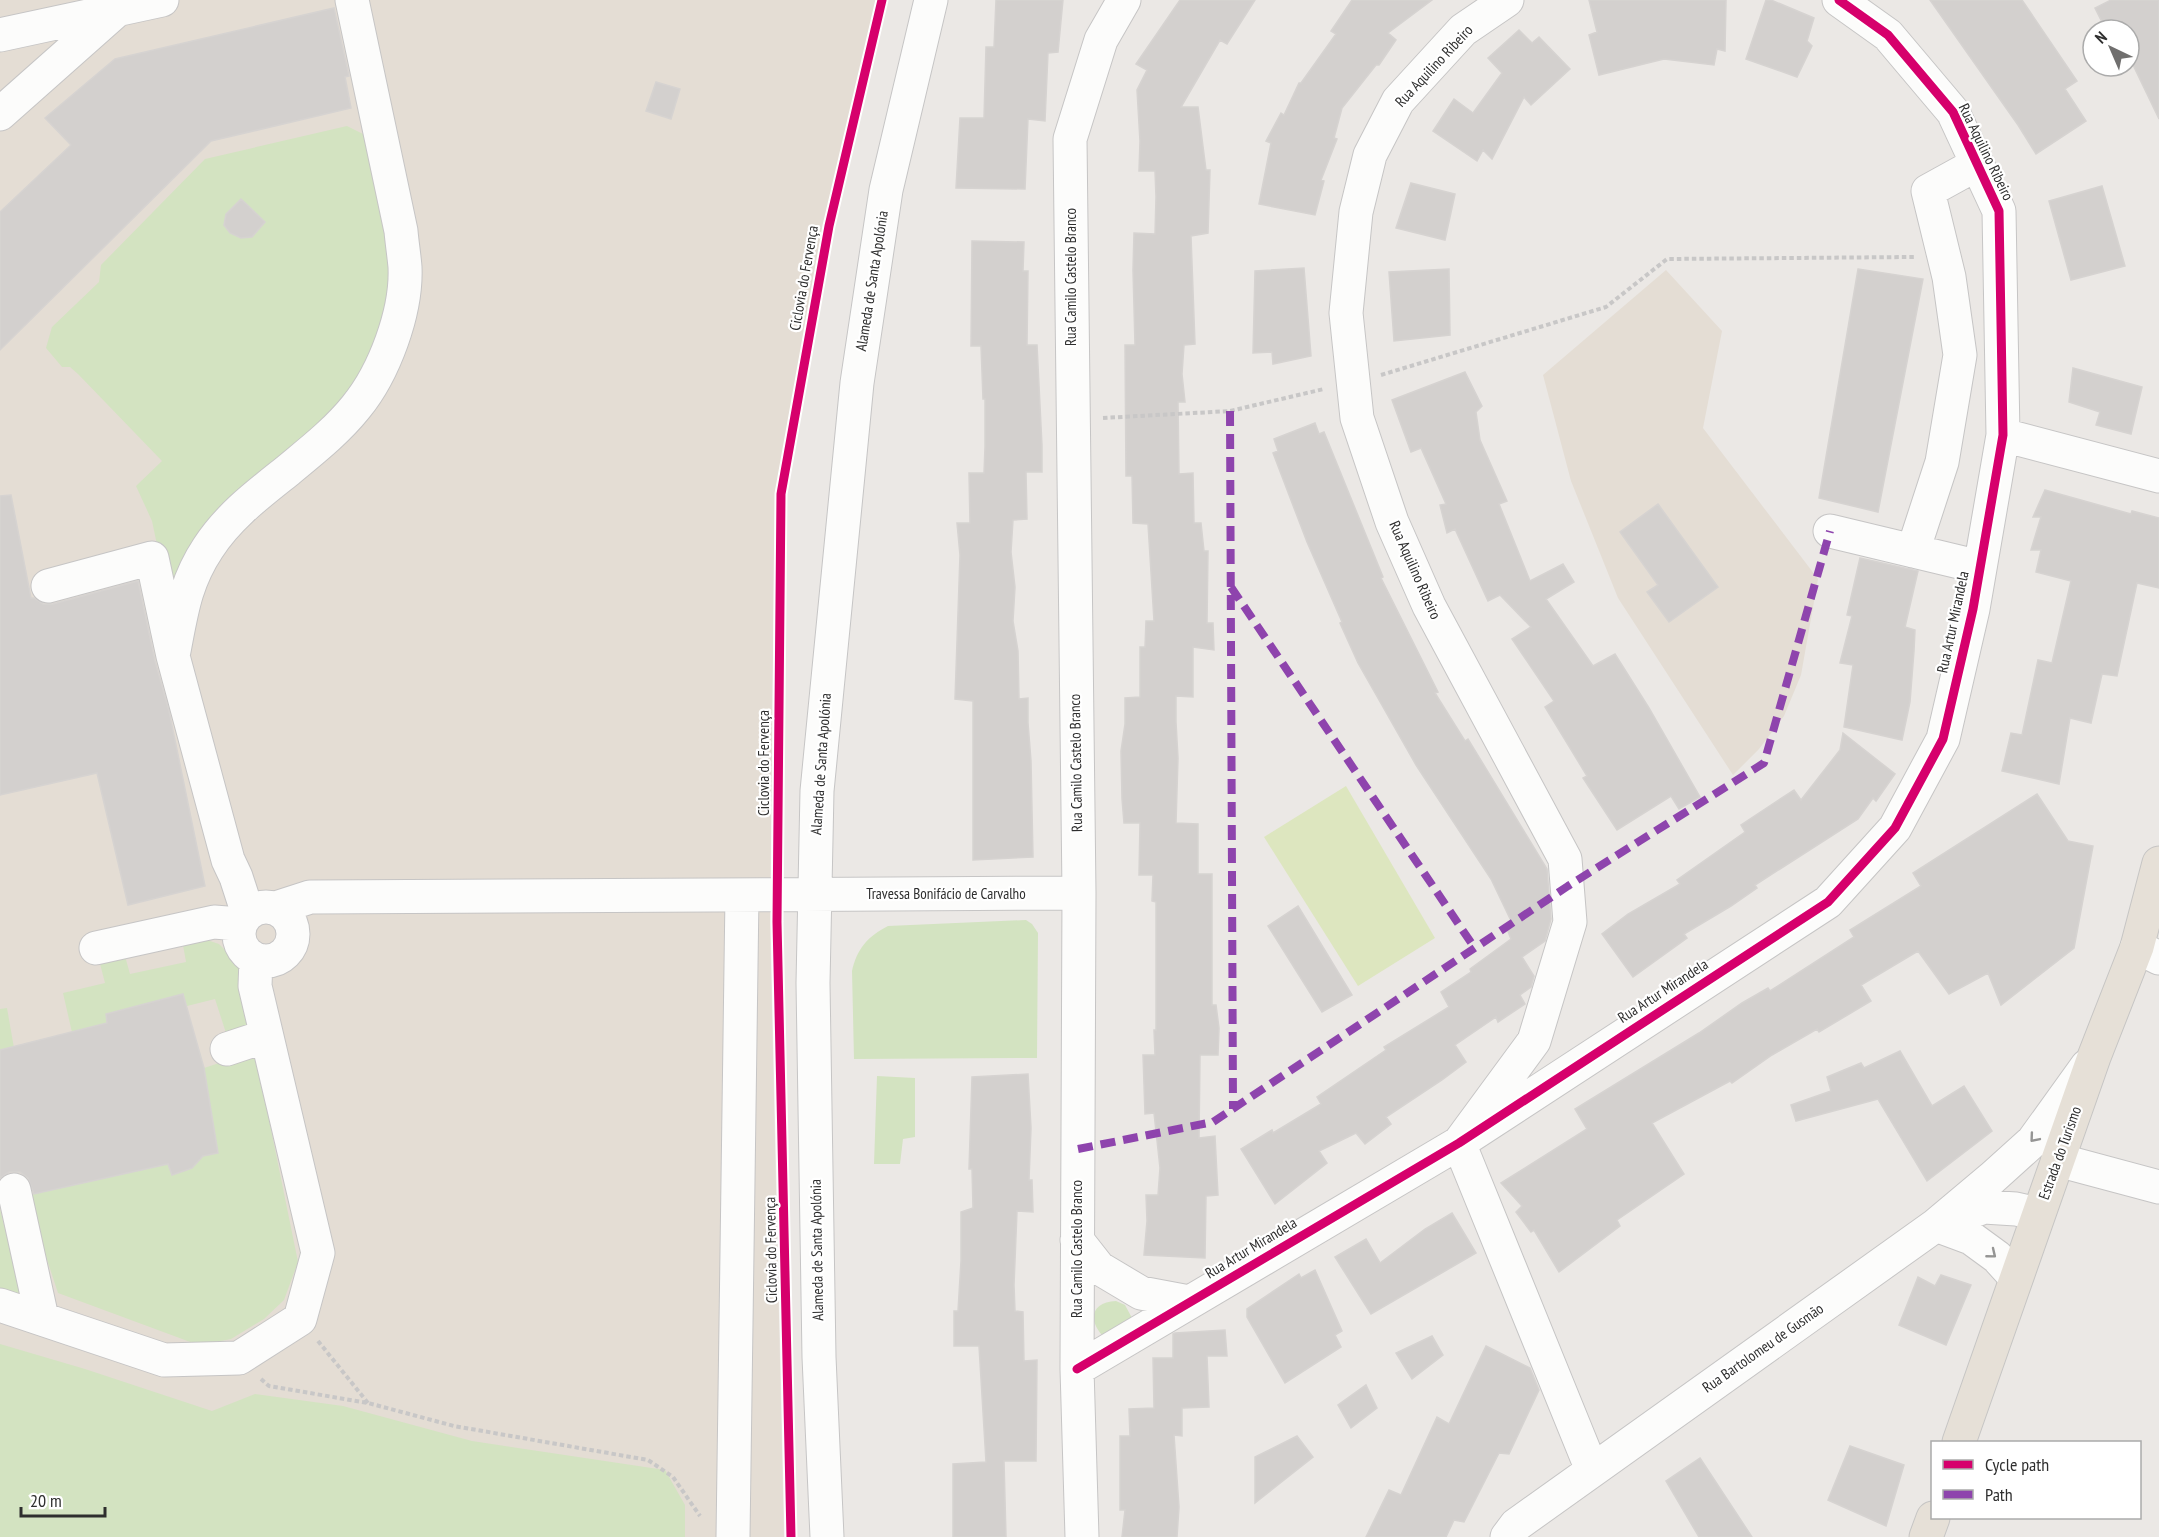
<svg xmlns="http://www.w3.org/2000/svg" width="2159" height="1537" font-family="'PT Sans Narrow',sans-serif">
  <style>
    .education { fill: #e4ddd4 }
    .green { fill: #d3e3c1 }
    .pitch { fill: #dde6bf }
    .building { fill: #d3d0ce; stroke: #d6d3d1; stroke-width: 1.5 }
    .lines { fill: none; stroke-linecap: round; stroke-linejoin: round }
    .minor-casing { stroke: #c6c5c5; stroke-width: 35 }
    .major-casing { stroke: #c6c5c4; stroke-width: 35 }
    .path { stroke: #c8c7c7; stroke-width: 4; stroke-dasharray: 4.5 3; stroke-linecap: butt }
    .minor { stroke: #fcfcfb; stroke-width: 33 }
    .major { stroke: #e6e0d7; stroke-width: 33 }
    .quiet { stroke: #8e44ad; stroke-width: 8; stroke-dasharray: 15 8; stroke-linecap: butt }
    .cycleway-casing { stroke: #fff; stroke-width: 13 }
    .cycleway { stroke: #d6006c; stroke-width: 9 }
    .oneway { stroke: #959594 }
    .labels { text-anchor: middle; stroke-width: 4.5; stroke-linejoin: round; paint-order: stroke }
    .street-label { font-size: 15px; fill: #2e2e2e; stroke: #fff }
  </style>
  <rect width="100%" height="100%" fill="#ebe8e5"/>
  <path class="education" d="M 0,0 L 876,0 L 824,223 L 775,494 L 770,923 L 784,1537 L 0,1537 Z
    M 1666,270 L 1722,331 L 1703,428 L 1818,579 L 1801,675 L 1784,716 L 1759,749 L 1733,775 L 1618,598 L 1571,481 L 1543,375 Z"/>
  <path class="green" d="M 347,126 L 367,136 L 391,250 L 389,310 L 351,395 L 168,597 L 152,521 L 136,486 L 162,461 L 78,374 L 70,367 L 62,367 L 46,348 L 52,327 L 99,282 L 101,265 L 205,159 Z
    M 1026,920 L 1032,924 L 1038,933 L 1037,1058 L 854,1059 L 852,971 C 857,949 868,936 888,926 Z
    M 204,939 L 219,944 L 239,964 L 248,1027 L 226,1033 L 215,999 L 187,1006 L 183,994 L 106,1014 L 139,1171 L 168,1164 L 172,1175 L 192,1168 L 203,1156 L 218,1153 L 204,1068 L 255,1051 L 298,1262 L 284,1300 L 264,1319 L 231,1339 L 211,1343 L 193,1343 L 58,1293 L 26,1196 L 105,1177 L 63,993 L 105,983 L 98,956 L 123,949 L 130,974 L 186,962 L 183,945 Z
    M 7,1008 L 14,1048 L 0,1050 L 0,1009 Z
    M 877,1076 L 915,1078 L 915,1137 L 903,1139 L 900,1164 L 874,1164 Z
    M 0,1209 L 22,1298 L 0,1290 Z
    M 1116,1301 L 1125,1305 L 1132,1318 L 1102,1335 C 1087,1318 1093,1302 1116,1301 Z
    M 0,1344 L 85,1369 L 212,1411 L 255,1394 L 343,1406 L 472,1441 L 665,1470 L 685,1505 L 685,1537 L 0,1537 Z"/>
  <path class="pitch" d="M 1346,786 L 1435,938 L 1358,986 L 1264,837 Z"/>
  <path class="building" d="M 996,0 L 1063,0 L 1058,52 L 1048,53 L 1045,121 L 1028,119 L 1025,189 L 956,188 L 960,118 L 984,118 L 986,47 L 994,47 Z
    M 1180,0 L 1255,0 L 1227,44 L 1220,40 L 1181,107 L 1198,107 L 1206,170 L 1210,170 L 1208,233 L 1191,236 L 1195,344 L 1184,345 L 1182,374 L 1185,402 L 1178,402 L 1179,474 L 1193,473 L 1194,523 L 1201,523 L 1204,551 L 1208,551 L 1207,623 L 1213,623 L 1214,650 L 1193,647 L 1193,697 L 1176,696 L 1176,722 L 1178,758 L 1176,823 L 1198,824 L 1198,874 L 1212,874 L 1212,1005 L 1216,1005 L 1219,1028 L 1218,1055 L 1200,1055 L 1199,1138 L 1215,1136 L 1218,1195 L 1206,1196 L 1205,1258 L 1144,1255 L 1147,1221 L 1146,1195 L 1158,1195 L 1160,1168 L 1154,1113 L 1145,1114 L 1143,1055 L 1155,1055 L 1154,1030 L 1156,1030 L 1156,902 L 1152,901 L 1153,875 L 1139,875 L 1140,823 L 1124,823 L 1122,799 L 1121,751 L 1125,724 L 1125,698 L 1140,697 L 1140,647 L 1145,647 L 1146,621 L 1154,621 L 1148,524 L 1133,523 L 1132,476 L 1126,476 L 1125,345 L 1135,345 L 1133,270 L 1134,233 L 1155,234 L 1156,197 L 1155,171 L 1139,171 L 1140,141 L 1137,90 L 1147,70 L 1136,64 Z
    M 1352,0 L 1432,0 L 1388,33 L 1396,40 L 1379,65 L 1376,65 L 1342,108 L 1334,138 L 1337,139 L 1321,180 L 1324,181 L 1315,215 L 1259,204 L 1271,143 L 1266,141 L 1281,113 L 1284,115 L 1299,83 L 1301,83 L 1336,34 L 1331,31 Z
    M 1589,0 L 1726,0 L 1725,51 L 1717,49 L 1714,65 L 1664,59 L 1599,75 L 1589,35 L 1597,32 Z
    M 1766,0 L 1771,0 L 1814,18 L 1807,41 L 1812,46 L 1797,77 L 1746,59 Z
    M 1930,0 L 2022,0 L 2077,81 L 2065,89 L 2086,121 L 2036,154 L 2018,125 Z
    M 2111,0 L 2159,0 L 2159,119 L 2133,65 L 2125,69 L 2124,66 L 2129,66 L 2129,30 L 2106,30 L 2095,8 Z
    M 334,8 L 349,76 L 345,77 L 351,108 L 211,141 L 0,350 L 0,212 L 71,145 L 45,118 L 115,59 Z
    M 1519,30 L 1532,43 L 1539,37 L 1570,69 L 1531,105 L 1524,97 L 1492,159 L 1483,150 L 1477,161 L 1433,131 L 1454,99 L 1473,113 L 1502,73 L 1488,58 Z
    M 656,82 L 680,89 L 671,119 L 646,111 Z
    M 1411,183 L 1455,194 L 1445,240 L 1396,228 Z
    M 2102,186 L 2125,266 L 2071,280 L 2049,201 Z
    M 241,199 L 265,222 L 252,237 L 241,238 L 230,233 L 224,225 L 226,214 Z
    M 972,241 L 1024,242 L 1023,271 L 1028,271 L 1027,345 L 1037,345 L 1042,446 L 1042,472 L 1026,472 L 1027,519 L 1013,520 L 1011,552 L 1015,587 L 1013,621 L 1018,651 L 1019,699 L 1028,698 L 1028,723 L 1031,761 L 1033,857 L 973,860 L 973,701 L 955,699 L 960,555 L 957,523 L 970,523 L 969,473 L 984,473 L 985,447 L 985,399 L 983,399 L 981,346 L 971,346 Z
    M 1304,268 L 1311,356 L 1273,364 L 1272,352 L 1253,353 L 1255,271 Z
    M 1449,269 L 1450,335 L 1394,341 L 1389,272 Z
    M 1858,269 L 1923,279 L 1878,512 L 1819,498 Z
    M 2073,368 L 2142,387 L 2131,434 L 2096,425 L 2100,412 L 2069,402 Z
    M 1465,372 L 1482,406 L 1476,412 L 1480,440 L 1507,501 L 1499,504 L 1530,581 L 1563,564 L 1574,582 L 1546,599 L 1593,666 L 1615,654 L 1649,708 L 1700,797 L 1679,809 L 1671,796 L 1617,830 L 1583,778 L 1587,776 L 1545,707 L 1554,701 L 1512,639 L 1531,627 L 1500,595 L 1488,601 L 1455,529 L 1447,533 L 1440,505 L 1446,504 L 1421,448 L 1411,452 L 1392,400 Z
    M 1315,423 L 1319,434 L 1324,432 L 1383,577 L 1381,578 L 1438,692 L 1435,693 L 1465,741 L 1468,739 L 1547,869 L 1551,919 L 1545,941 L 1522,957 L 1534,976 L 1531,987 L 1520,995 L 1525,1004 L 1498,1022 L 1496,1017 L 1455,1045 L 1466,1062 L 1442,1080 L 1386,1117 L 1391,1124 L 1365,1144 L 1356,1133 L 1319,1151 L 1327,1163 L 1275,1204 L 1241,1149 L 1272,1130 L 1273,1133 L 1321,1104 L 1317,1097 L 1386,1050 L 1384,1047 L 1449,1007 L 1441,992 L 1471,972 L 1470,969 L 1511,939 L 1507,929 L 1513,925 L 1491,879 L 1416,765 L 1358,663 L 1340,623 L 1342,622 L 1307,542 L 1273,453 L 1278,451 L 1274,439 Z
    M 2045,490 L 2131,514 L 2132,511 L 2159,518 L 2159,588 L 2137,583 L 2117,676 L 2102,674 L 2091,723 L 2070,718 L 2059,784 L 2002,771 L 2011,733 L 2022,735 L 2038,660 L 2052,663 L 2071,581 L 2036,572 L 2041,550 L 2031,550 L 2041,517 L 2033,517 Z
    M 11,495 L 31,598 L 34,598 L 43,604 L 53,604 L 138,581 L 155,661 L 169,711 L 205,886 L 128,905 L 97,773 L 0,795 L 0,496 Z
    M 1658,504 L 1718,587 L 1669,622 L 1647,592 L 1658,585 L 1620,532 Z
    M 1860,558 L 1918,571 L 1905,627 L 1915,630 L 1914,651 L 1910,702 L 1902,740 L 1844,727 L 1853,665 L 1840,663 L 1852,616 L 1847,615 Z
    M 1843,733 L 1895,774 L 1876,801 L 1873,798 L 1858,819 L 1755,885 L 1757,888 L 1731,906 L 1684,934 L 1687,938 L 1633,977 L 1602,934 L 1628,914 L 1680,884 L 1677,880 L 1745,832 L 1741,825 L 1768,807 L 1794,790 L 1801,800 L 1840,750 Z
    M 2037,794 L 2068,841 L 2093,846 L 2074,948 L 2001,1005 L 1988,973 L 1949,994 L 1918,951 L 1861,985 L 1871,1001 L 1819,1032 L 1817,1029 L 1772,1055 L 1732,1083 L 1730,1081 L 1652,1123 L 1684,1174 L 1617,1220 L 1620,1226 L 1559,1272 L 1534,1230 L 1531,1232 L 1516,1212 L 1522,1206 L 1501,1183 L 1587,1129 L 1575,1109 L 1699,1033 L 1742,1003 L 1768,988 L 1770,991 L 1854,937 L 1850,930 L 1921,886 L 1913,873 Z
    M 1298,906 L 1352,995 L 1322,1012 L 1268,926 Z
    M 183,994 L 204,1068 L 218,1153 L 203,1156 L 192,1168 L 172,1175 L 168,1164 L 34,1194 L 28,1178 L 20,1172 L 9,1172 L 0,1178 L 0,1050 L 107,1023 L 106,1014 Z
    M 1900,1051 L 1932,1106 L 1964,1086 L 1992,1131 L 1927,1181 L 1878,1099 L 1796,1121 L 1791,1105 L 1831,1091 L 1827,1077 L 1861,1063 L 1864,1068 Z
    M 1028,1074 L 1031,1128 L 1029,1180 L 1032,1180 L 1033,1212 L 1017,1211 L 1014,1285 L 1015,1311 L 1023,1312 L 1024,1361 L 1037,1360 L 1036,1461 L 1004,1461 L 1006,1537 L 953,1537 L 953,1464 L 986,1462 L 979,1346 L 954,1346 L 954,1311 L 958,1311 L 961,1261 L 961,1212 L 973,1208 L 972,1169 L 969,1169 L 972,1077 Z
    M 1452,1213 L 1476,1253 L 1371,1314 L 1335,1257 L 1366,1239 L 1380,1263 L 1425,1229 Z
    M 1315,1270 L 1342,1331 L 1335,1335 L 1341,1347 L 1285,1383 L 1247,1317 L 1247,1309 L 1299,1274 L 1301,1278 Z
    M 1941,1275 L 1971,1285 L 1946,1345 L 1899,1325 L 1918,1277 L 1935,1286 Z
    M 1225,1330 L 1227,1356 L 1207,1356 L 1209,1407 L 1182,1408 L 1182,1436 L 1174,1435 L 1179,1507 L 1177,1537 L 1122,1537 L 1125,1510 L 1120,1510 L 1120,1436 L 1130,1436 L 1129,1409 L 1154,1408 L 1153,1358 L 1173,1358 L 1173,1334 L 1175,1333 Z
    M 1432,1336 L 1443,1355 L 1412,1379 L 1396,1353 Z
    M 1486,1346 L 1530,1368 L 1539,1390 L 1509,1454 L 1499,1453 L 1464,1522 L 1454,1520 L 1446,1537 L 1366,1537 L 1389,1490 L 1401,1495 L 1437,1417 L 1449,1424 Z
    M 1366,1385 L 1377,1408 L 1351,1428 L 1338,1405 Z
    M 1297,1436 L 1313,1457 L 1255,1503 L 1255,1457 Z
    M 1850,1446 L 1904,1465 L 1886,1526 L 1828,1500 Z
    M 1700,1458 L 1752,1537 L 1699,1537 L 1666,1481 Z"/>
  <g class="lines">
    <g class="minor-casing">
      <path id="minor" d="M 1507,0 L 1463,30 L 1398,101 L 1370,155 L 1356,212 L 1346,313 L 1357,418 L 1392,522 L 1429,606 L 1565,859 L 1570,922 L 1534,1041 L 1459,1143 L 1592,1470
        M 0,35 L 162,0
        M 0,114 L 115,12
        M 2003,435 L 2159,476
        M 1830,531 L 1980,567
        M 1913,551 L 1942,462 L 1960,355 L 1949,277 L 1928,191 L 1977,164
        M 48,586 L 152,558 L 173,656 L 228,860 L 236,877 L 248,914
        M 173,656 C 181,616 184,584 208,548 C 228,517 257,495 286,472 C 310,452 336,432 356,407 C 384,373 407,312 405,267 C 404,255 402,243 401,231 L 352,0
        M239 934a27 27 0 1 1 54 0a27 27 0 1 1-54 0Z
        M 276,908 L 310,897 L 1079,893
        M 2137,947 L 2159,958
        M 96,948 L 214,922 L 240,924
        M 227,1049 L 266,1036
        M 2058,1160 L 2159,1187
        M 14,1190 L 42,1318
        M 1077,1240 L 1099,1268 L 1141,1293 L 1189,1302
        M 2016,1278 L 1997,1257 L 1971,1238 L 1936,1225 L 1992,1178 L 2033,1141 L 2087,1066
        M 0,1305 L 164,1360 L 239,1358 L 300,1319 L 318,1253 L 255,986 L 256,959
        M 1077,1369 L 1459,1143 L 1828,902 L 1895,828 L 1943,739 L 1973,609 L 2003,435 L 1999,211 L 1953,112 L 1888,35 L 1839,0
        M 733,1537 L 742,895
        M 827,1537 L 819,1357 L 813,983 L 817,791 L 857,383 L 886,190 L 931,0
        M 1082,1537 L 1077,1369 L 1079,893 L 1070,139 L 1101,40 L 1124,0
        M 1507,1537 L 1516,1525 L 1936,1225 L 1984,1207 L 2016,1209 L 2038,1214"/>
    </g>
    <g class="major-casing">
      <path id="major" d="M 1959,1442 L 2094,1057 L 2137,947 L 2159,863
        M 1926,1537 L 1933,1518"/>
    </g>
    <path class="path" d="M 1381,375 L 1606,307 L 1667,259 L 1914,257
      M 1103,418 L 1230,411 L 1324,389
      M 318,1341 L 368,1403
      M 261,1379 L 269,1386 L 368,1403 L 454,1426 L 648,1460 L 673,1477 L 700,1516"/>
    <use href="#minor" class="minor"/>
    <use href="#major" class="major"/>
    <path class="quiet" d="M 1230,411 L 1233,1109
      M 1231,587 L 1474,947
      M 1078,1149 L 1213,1122 L 1568,886 L 1764,763 L 1830,531"/>
    <g class="cycleway-casing">
      <path id="cycleway" d="M 1077,1369 L 1459,1143 L 1828,902 L 1895,828 L 1943,739 L 1973,609 L 2003,435 L 1999,211 L 1953,112 L 1888,35 L 1839,0
        M 791,1537 L 777,922 L 781,494 L 829,226 L 882,0"/>
    </g>
    <use href="#cycleway" class="cycleway"/>
  </g>
  <defs><path id="oneway-chevron" d="M-2-3.5L2.5 0L-2 3.5" fill="none" stroke-width="1.6" stroke-linecap="round" stroke-linejoin="round" transform="scale(1.5)"/></defs>
  <g class="oneway">
    <use href="#oneway-chevron" transform="translate(2034 1138) rotate(130)"/>
    <use href="#oneway-chevron" transform="translate(1992 1254) rotate(39)"/>
  </g>
  <g class="labels">
    <g class="street-label">
      <text transform="translate(1434 66) rotate(-47)" y="5">Rua Aquilino Ribeiro</text>
      <text transform="translate(1986 152) rotate(64)" y="5">Rua Aquilino Ribeiro</text>
      <text transform="translate(1071 277) rotate(-90)" y="5">Rua Camilo Castelo Branco</text>
      <text transform="translate(804 278) rotate(-80)" y="5">Ciclovia do Fervença</text>
      <text transform="translate(872 281) rotate(-81)" y="5">Alameda de Santa Apolónia</text>
      <text transform="translate(1415 570) rotate(66)" y="5">Rua Aquilino Ribeiro</text>
      <text transform="translate(1953 622) rotate(-78)" y="5">Rua Artur Mirandela</text>
      <text transform="translate(764 763) rotate(-90)" y="5">Ciclovia do Fervença</text>
      <text transform="translate(1076 763) rotate(-91)" y="5">Rua Camilo Castelo Branco</text>
      <text transform="translate(821 764) rotate(-86)" y="5">Alameda de Santa Apolónia</text>
      <text x="946" y="899">Travessa Bonifácio de Carvalho</text>
      <text transform="translate(1663 991) rotate(-33)" y="5">Rua Artur Mirandela</text>
      <text transform="translate(2060 1153) rotate(-70)" y="5">Estrada do Turismo</text>
      <text transform="translate(1251 1248) rotate(-31)" y="5">Rua Artur Mirandela</text>
      <text transform="translate(1077 1249) rotate(-90)" y="5">Rua Camilo Castelo Branco</text>
      <text transform="translate(771 1250) rotate(-91)" y="5">Ciclovia do Fervença</text>
      <text transform="translate(817 1250) rotate(-91)" y="5">Alameda de Santa Apolónia</text>
      <text transform="translate(1763 1348) rotate(-35)" y="5">Rua Bartolomeu de Gusmão</text>
    </g>
  </g>
  <rect x="1931" y="1441" width="210" height="78" fill="#ffffff" stroke="#ababab" stroke-width="1.5"/>
  <rect x="1943" y="1460" width="30" height="9" fill="#d6006c" stroke="#ababab" stroke-width="1.5"/>
  <text x="1985" y="1471" font-size="18" fill="#2e2e2e">Cycle path</text>
  <rect x="1943" y="1490" width="30" height="9" fill="#8e44ad" stroke="#ababab" stroke-width="1.5"/>
  <text x="1985" y="1501" font-size="18" fill="#2e2e2e">Path</text>
  <g transform="translate(2111 48) rotate(316)"><circle r="28" fill="#ffffff" stroke="#ababab" stroke-width="1.5"/>
  <path d="M0-4.5L10 22L0 15L-10 22Z" fill="#706f6e"/>
  <text y="-9" font-size="16" font-weight="bold" text-anchor="middle" fill="#2e2e2e">N</text>
  </g>
  <path d="M21 1507v9h84v-9" fill="none" stroke="#2e2e2e" stroke-width="3"/>
  <text x="30" y="1507" font-size="18" fill="#2e2e2e" stroke="#ffffff" stroke-width="4.5" paint-order="stroke">20 m</text>
</svg>
